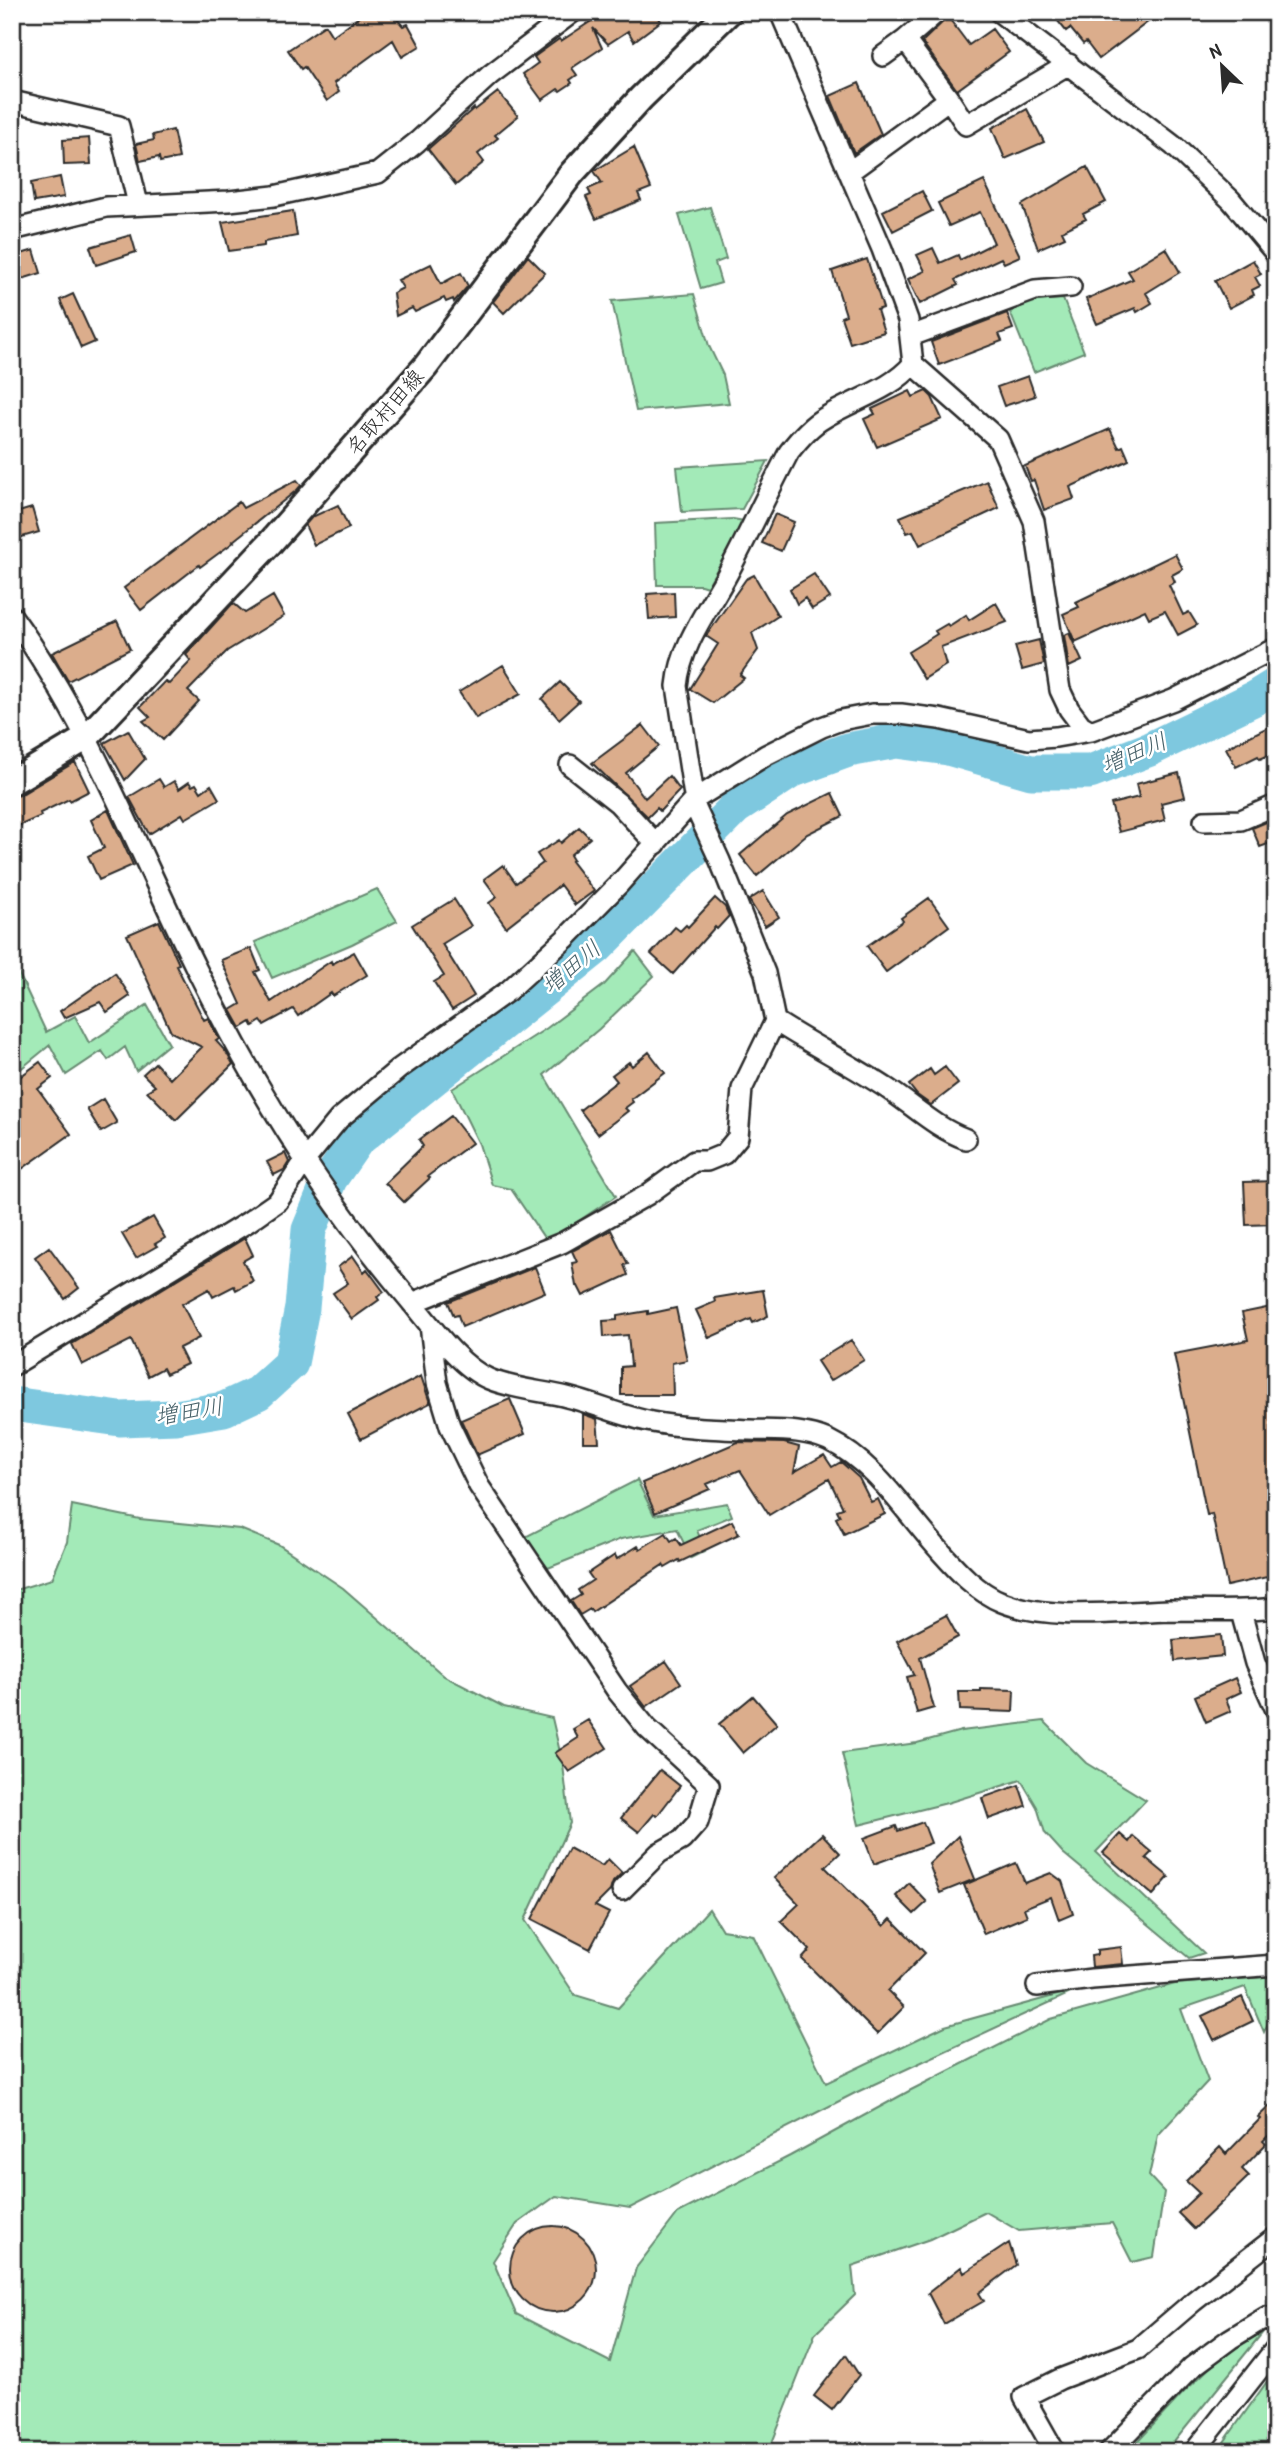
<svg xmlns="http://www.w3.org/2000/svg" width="1288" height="2464" font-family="'Patrick Hand','Klee One',sans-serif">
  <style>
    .green { fill: #a3eab8; stroke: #678a72; stroke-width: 2 }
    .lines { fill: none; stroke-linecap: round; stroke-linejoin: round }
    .river { stroke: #7ec8df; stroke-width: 35 }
    .building { fill: #dbad8c; stroke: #2b2b2b; stroke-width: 2 }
    .minor-casing { stroke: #2b2b2b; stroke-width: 24 }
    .major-casing { stroke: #2b2b2b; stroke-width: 30 }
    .minor { stroke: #fff; stroke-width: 19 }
    .major { stroke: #fff; stroke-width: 24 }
    .labels { text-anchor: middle; stroke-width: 5; stroke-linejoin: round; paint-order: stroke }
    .street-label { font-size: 21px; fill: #2b2b2b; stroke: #fff }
    .water-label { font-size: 23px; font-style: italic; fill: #48626a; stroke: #fff }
  </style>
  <rect width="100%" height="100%" fill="#fff"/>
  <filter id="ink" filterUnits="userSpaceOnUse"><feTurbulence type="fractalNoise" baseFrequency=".0143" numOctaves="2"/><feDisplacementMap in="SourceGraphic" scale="14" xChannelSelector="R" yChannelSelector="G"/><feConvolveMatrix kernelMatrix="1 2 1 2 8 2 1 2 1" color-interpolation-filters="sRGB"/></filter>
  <g filter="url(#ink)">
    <path class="green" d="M 710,207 L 726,259 L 715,263 L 721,283 L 701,289 L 679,215 Z
      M 694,294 L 709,346 L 723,375 L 729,403 L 636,411 L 612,301 Z
      M 1063,299 L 1084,352 L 1034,372 L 1010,312 L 1032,301 Z
      M 768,461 L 742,509 L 682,512 L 677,467 Z
      M 733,519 L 744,521 L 707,587 L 701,585 L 657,585 L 655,523 Z
      M 377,889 L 397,921 L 352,944 L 272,978 L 255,942 Z
      M 635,951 L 654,976 L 599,1029 L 544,1075 L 616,1196 L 547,1242 L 511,1189 L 492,1185 L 479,1144 L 452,1089 L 547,1028 L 604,985 Z
      M 19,974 L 46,1032 L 75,1016 L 89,1043 L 147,1005 L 169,1044 L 136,1071 L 125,1047 L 108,1060 L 102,1051 L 66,1075 L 50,1045 L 12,1076 L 12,975 Z
      M 637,1480 L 654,1515 L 727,1503 L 732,1516 L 697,1530 L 705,1551 L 691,1558 L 677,1529 L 621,1539 L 548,1568 L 525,1537 Z
      M 72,1505 L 140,1519 L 240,1529 L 279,1545 L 343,1588 L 444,1676 L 504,1707 L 552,1718 L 563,1765 L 570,1823 L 525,1920 L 575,1995 L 618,2008 L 709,1909 L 722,1930 L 753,1935 L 826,2083 L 945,2026 L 1079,1989 L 855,2093 L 630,2208 L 556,2196 L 517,2224 L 493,2261 L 516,2314 L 610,2362 L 636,2268 L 678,2213 L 790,2156 L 911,2090 L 1051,2019 L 1175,1984 L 1276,1976 L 1276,2006 L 1264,2032 L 1245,1987 L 1181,2009 L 1208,2081 L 1158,2135 L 1149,2176 L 1164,2192 L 1154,2257 L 1132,2262 L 1112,2223 L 1019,2231 L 986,2212 L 930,2239 L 852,2266 L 855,2295 L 815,2334 L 772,2443 L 776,2452 L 12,2452 L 12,1591 L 52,1579 L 67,1542 Z
      M 1044,1721 L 1086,1763 L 1146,1800 L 1096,1852 L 1204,1953 L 1189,1958 L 1063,1853 L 1045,1833 L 1037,1807 L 1021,1780 L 947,1803 L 859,1825 L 842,1753 L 917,1743 L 961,1731 Z
      M 1263,2332 L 1166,2452 L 1128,2452 L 1183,2393 L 1222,2356 Z
      M 1276,2369 L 1276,2452 L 1217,2452 Z"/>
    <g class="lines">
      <path class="river" d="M 12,1404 L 120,1419 L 176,1417 L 224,1409 L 258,1393 L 291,1363 L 302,1308 L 309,1230 L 330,1179 L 357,1140 L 598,946 L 736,807 L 793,770 L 848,750 L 896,741 L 948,748 L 1031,772 L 1090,772 L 1150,749 L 1255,698 L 1276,685"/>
    </g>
    <path class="building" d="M 366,12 L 391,12 L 403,26 L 408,24 L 420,46 L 402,57 L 393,40 L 334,83 L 339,92 L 327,101 L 304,67 L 301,69 L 288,50 L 325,25 L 332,36 Z
      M 605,12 L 655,12 L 661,21 L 634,41 L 628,31 L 608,44 L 593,28 L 602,48 L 572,68 L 577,75 L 570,80 L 572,83 L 560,91 L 558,89 L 542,100 L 523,74 L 538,63 L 534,57 L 559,39 L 561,41 Z
      M 1059,12 L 1161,12 L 1099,59 L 1086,42 L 1083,44 L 1070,28 L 1066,31 L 1057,20 L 1062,16 Z
      M 948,17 L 969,45 L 992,29 L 1009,52 L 957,90 L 922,42 Z
      M 859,83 L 881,134 L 854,153 L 830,96 Z
      M 498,92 L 518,116 L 495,135 L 498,138 L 478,154 L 484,162 L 456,185 L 428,149 L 474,108 L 475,110 Z
      M 1027,109 L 1044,142 L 1005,159 L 992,128 Z
      M 173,130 L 179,158 L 160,162 L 159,157 L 140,161 L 136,144 L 154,140 L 153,135 Z
      M 89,138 L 91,164 L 64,165 L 63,140 Z
      M 634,147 L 651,188 L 638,193 L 641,200 L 596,219 L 586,197 L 591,195 L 588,189 L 602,183 L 594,171 Z
      M 1087,167 L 1106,202 L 1083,214 L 1086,219 L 1062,231 L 1065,237 L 1038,249 L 1022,205 Z
      M 60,177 L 64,197 L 34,202 L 31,183 Z
      M 984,181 L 1020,256 L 1004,263 L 1001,258 L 967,274 L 955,280 L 958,285 L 920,304 L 908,279 L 925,271 L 917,255 L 933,248 L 940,263 L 958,255 L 960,260 L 994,243 L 980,212 L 949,226 L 938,203 Z
      M 922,191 L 932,211 L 893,231 L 883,211 Z
      M 293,211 L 297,236 L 264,242 L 264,246 L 229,251 L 222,222 Z
      M 131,235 L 136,252 L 96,265 L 90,247 Z
      M 1166,248 L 1180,272 L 1146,293 L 1152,303 L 1137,312 L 1135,308 L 1097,324 L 1086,299 L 1133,279 L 1128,271 Z
      M 34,250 L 41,273 L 22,279 L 15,256 Z
      M 528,256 L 545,273 L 504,313 L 493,302 Z
      M 867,259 L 883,308 L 877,310 L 884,332 L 850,343 L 841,317 L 846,315 L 832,271 Z
      M 1253,260 L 1261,274 L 1255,277 L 1260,286 L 1252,290 L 1254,295 L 1229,308 L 1215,281 Z
      M 431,264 L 441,284 L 461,273 L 468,286 L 454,302 L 453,299 L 446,302 L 444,298 L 415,312 L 412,308 L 396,316 L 393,293 L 403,288 L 398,280 Z
      M 73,294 L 95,342 L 81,348 L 60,300 Z
      M 1007,313 L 1013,329 L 999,334 L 1002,341 L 939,365 L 931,342 Z
      M 1028,376 L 1035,396 L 1004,406 L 997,387 Z
      M 910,391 L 913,397 L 926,391 L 932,397 L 942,419 L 877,447 L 864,419 L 875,414 L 872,409 Z
      M 1110,429 L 1119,448 L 1123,446 L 1129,460 L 1070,487 L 1074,499 L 1044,510 L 1034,480 L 1031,481 L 1025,466 Z
      M 297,480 L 301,485 L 297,490 L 233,541 L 234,542 L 200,567 L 199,565 L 141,610 L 124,588 L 239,502 L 243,508 Z
      M 987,481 L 999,508 L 920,545 L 913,531 L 907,533 L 900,517 Z
      M 338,505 L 349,528 L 314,545 L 305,525 L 312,517 Z
      M 32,508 L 39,532 L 12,540 L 12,514 Z
      M 775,514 L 794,522 L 781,551 L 762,543 Z
      M 1175,554 L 1183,569 L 1172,575 L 1175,582 L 1169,585 L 1183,615 L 1189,612 L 1197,625 L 1178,635 L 1165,611 L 1149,618 L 1145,610 L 1075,642 L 1063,614 L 1079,607 L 1076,602 Z
      M 814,574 L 830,598 L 812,609 L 805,598 L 797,604 L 790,589 Z
      M 754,575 L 778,616 L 752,633 L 758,650 L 740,675 L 744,678 L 713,703 L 690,689 L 718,644 L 706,636 L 746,579 Z
      M 674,592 L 675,617 L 649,619 L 647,594 Z
      M 273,596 L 284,616 L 227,651 L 188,691 L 199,701 L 163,740 L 143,721 L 150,717 L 140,707 L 165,681 L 169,684 L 191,661 L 186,655 L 233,603 L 245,613 Z
      M 996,603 L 1007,622 L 941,647 L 946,665 L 924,679 L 908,652 L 937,634 L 935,631 L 947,624 L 949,626 L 966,615 L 969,620 Z
      M 117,621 L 130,649 L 68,681 L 52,653 Z
      M 1069,633 L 1082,661 L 1069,667 L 1064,635 Z
      M 1039,640 L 1044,664 L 1022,670 L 1015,646 Z
      M 503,665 L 521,694 L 476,718 L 459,692 Z
      M 560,682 L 579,701 L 559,719 L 542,699 Z
      M 1276,723 L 1276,752 L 1260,759 L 1258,756 L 1236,767 L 1226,748 Z
      M 643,725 L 659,746 L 626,773 L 645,798 L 669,776 L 680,790 L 660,811 L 657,808 L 648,817 L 592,763 Z
      M 128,730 L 145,759 L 125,780 L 104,743 Z
      M 75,762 L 89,791 L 70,801 L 69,799 L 40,813 L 41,816 L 12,829 L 12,797 L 20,795 Z
      M 1179,773 L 1185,797 L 1161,803 L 1165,820 L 1119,832 L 1111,804 L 1139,797 L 1136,784 Z
      M 159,779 L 164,787 L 174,781 L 179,789 L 189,782 L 192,786 L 196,784 L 201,792 L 211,785 L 219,799 L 185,819 L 182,814 L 149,834 L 129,797 Z
      M 832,793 L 843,816 L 807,834 L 757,876 L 740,855 L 787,815 Z
      M 108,810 L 133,865 L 99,880 L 88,856 L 104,848 L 91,820 Z
      M 1276,818 L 1276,841 L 1260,847 L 1252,828 Z
      M 579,827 L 590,838 L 570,855 L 573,860 L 571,861 L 594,891 L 575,905 L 560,885 L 506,927 L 489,903 L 497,897 L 484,879 L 503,865 L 516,883 L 543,863 L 537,854 L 559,840 L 561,843 Z
      M 763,891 L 779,917 L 765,926 L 749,900 Z
      M 715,898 L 725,907 L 729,916 L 717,929 L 715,927 L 673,974 L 651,954 L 675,927 L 680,931 L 686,925 L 688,927 Z
      M 929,898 L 949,926 L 886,972 L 867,946 L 903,921 L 901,918 Z
      M 454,899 L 471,926 L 442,944 L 474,996 L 452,1010 L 434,982 L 444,976 L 412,925 Z
      M 159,921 L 179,964 L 176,965 L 204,1020 L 208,1018 L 219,1039 L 216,1041 L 226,1052 L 233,1064 L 176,1120 L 147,1091 L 155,1086 L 143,1074 L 155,1063 L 170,1079 L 202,1047 L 171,1032 L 127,935 Z
      M 251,948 L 260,970 L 255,972 L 271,1002 L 331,961 L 332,964 L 354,952 L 367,975 L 333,996 L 331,993 L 298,1016 L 293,1009 L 264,1025 L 261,1021 L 253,1026 L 251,1022 L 241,1028 L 231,1010 L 241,1004 L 221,960 Z
      M 115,973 L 130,996 L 107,1012 L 100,1002 L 64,1018 L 60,1011 Z
      M 649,1052 L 665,1073 L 631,1099 L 633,1102 L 625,1108 L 628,1111 L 598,1134 L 580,1110 L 617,1081 L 612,1075 L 629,1062 L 632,1066 Z
      M 40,1062 L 52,1078 L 38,1089 L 71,1134 L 12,1176 L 12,1088 L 19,1082 L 17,1079 Z
      M 945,1067 L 958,1084 L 931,1105 L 917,1095 L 909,1085 L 930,1069 L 934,1075 Z
      M 103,1099 L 117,1123 L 101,1132 L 87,1109 Z
      M 451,1116 L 472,1143 L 428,1176 L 430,1178 L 404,1202 L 385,1183 L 423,1146 L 419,1140 Z
      M 285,1153 L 289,1162 L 284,1170 L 274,1175 L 267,1162 Z
      M 1275,1181 L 1276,1224 L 1246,1225 L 1244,1182 Z
      M 153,1217 L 165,1238 L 155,1244 L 157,1246 L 136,1258 L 122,1234 Z
      M 611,1230 L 628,1264 L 624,1265 L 628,1275 L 583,1296 L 578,1286 L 576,1286 L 572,1263 L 577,1262 L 572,1251 Z
      M 245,1238 L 253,1255 L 243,1261 L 253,1281 L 236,1290 L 234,1286 L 213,1297 L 209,1289 L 182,1304 L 199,1338 L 179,1348 L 187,1364 L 166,1374 L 163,1368 L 148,1376 L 131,1340 L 82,1365 L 72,1344 Z
      M 49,1247 L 79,1288 L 65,1299 L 35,1257 Z
      M 353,1256 L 364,1272 L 367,1269 L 384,1292 L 377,1297 L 379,1300 L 352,1319 L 333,1293 L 348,1283 L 338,1267 Z
      M 535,1267 L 545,1292 L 462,1327 L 458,1315 L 454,1316 L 448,1302 Z
      M 763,1290 L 768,1316 L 753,1323 L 751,1319 L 709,1338 L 696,1310 L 715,1302 L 714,1298 Z
      M 1276,1306 L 1276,1575 L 1227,1586 L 1212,1514 L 1207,1515 L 1174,1354 L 1248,1340 L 1242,1313 Z
      M 676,1308 L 687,1360 L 672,1363 L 673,1395 L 621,1395 L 621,1367 L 631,1366 L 628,1335 L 604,1337 L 603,1321 L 617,1320 L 617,1316 L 648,1311 L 648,1314 Z
      M 851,1340 L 864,1360 L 830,1381 L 817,1361 Z
      M 421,1376 L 430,1403 L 361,1439 L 348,1414 Z
      M 510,1399 L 525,1434 L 477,1455 L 461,1420 Z
      M 583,1414 L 597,1419 L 599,1442 L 583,1442 Z
      M 738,1442 L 784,1443 L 799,1447 L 794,1472 L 824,1455 L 832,1467 L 841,1462 L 859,1478 L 871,1502 L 878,1499 L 885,1514 L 844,1534 L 836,1518 L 840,1516 L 837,1510 L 843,1508 L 829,1479 L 769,1515 L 740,1470 L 707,1484 L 710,1489 L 655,1513 L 642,1483 Z
      M 732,1521 L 739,1534 L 680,1562 L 679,1560 L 665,1568 L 663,1565 L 592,1612 L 590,1609 L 580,1615 L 571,1601 L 581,1595 L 578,1590 L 593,1580 L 588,1573 L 615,1555 L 617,1559 L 638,1546 L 640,1549 L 666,1533 L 671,1541 L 676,1538 L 681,1545 Z
      M 946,1615 L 958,1637 L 920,1658 L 934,1708 L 917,1713 L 907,1677 L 915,1675 L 897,1641 Z
      M 1221,1635 L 1223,1656 L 1175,1661 L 1173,1640 Z
      M 666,1661 L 681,1683 L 646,1707 L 630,1686 Z
      M 1235,1678 L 1241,1692 L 1226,1699 L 1231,1711 L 1206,1722 L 1195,1696 Z
      M 981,1689 L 1014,1690 L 1013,1712 L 960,1710 L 959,1692 L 981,1692 Z
      M 753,1696 L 777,1724 L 743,1753 L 719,1724 Z
      M 588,1720 L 607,1748 L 569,1772 L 555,1753 L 578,1738 L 573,1729 Z
      M 660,1770 L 680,1786 L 657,1816 L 654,1814 L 639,1832 L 621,1818 Z
      M 1019,1785 L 1026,1806 L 989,1819 L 982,1798 Z
      M 923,1822 L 931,1843 L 874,1864 L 864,1838 L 896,1826 L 898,1831 Z
      M 822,1834 L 840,1853 L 825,1867 L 884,1926 L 891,1919 L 925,1953 L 888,1991 L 904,2007 L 877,2034 L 802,1959 L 810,1950 L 781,1921 L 799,1904 L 774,1878 Z
      M 1120,1834 L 1129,1842 L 1133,1836 L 1152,1852 L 1146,1858 L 1169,1877 L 1153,1895 L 1103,1853 Z
      M 958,1836 L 975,1879 L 940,1893 L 929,1864 Z
      M 569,1848 L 602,1866 L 608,1859 L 622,1873 L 613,1882 L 610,1891 L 595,1906 L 609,1913 L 590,1949 L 532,1919 Z
      M 1016,1863 L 1025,1883 L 1051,1873 L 1062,1881 L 1073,1914 L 1059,1920 L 1051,1897 L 1024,1908 L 1027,1916 L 984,1934 L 964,1885 Z
      M 909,1883 L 927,1902 L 914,1914 L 896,1896 Z
      M 1121,1947 L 1123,1964 L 1092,1967 L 1091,1956 L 1097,1955 L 1097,1950 Z
      M 1242,1997 L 1253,2021 L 1214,2040 L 1202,2016 Z
      M 1276,2100 L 1276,2137 L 1272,2132 L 1263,2141 L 1266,2144 L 1242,2169 L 1249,2176 L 1194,2229 L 1178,2213 L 1199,2193 L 1186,2181 L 1220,2147 L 1226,2154 L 1260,2119 L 1258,2117 Z
      M510 2269a43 43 0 1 1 86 0a43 43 0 1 1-86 0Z
      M 1009,2243 L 1016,2265 L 979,2293 L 984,2301 L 944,2324 L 928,2293 L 961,2267 L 964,2273 Z
      M 846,2355 L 859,2375 L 832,2410 L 814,2396 Z"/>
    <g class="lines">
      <g class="minor-casing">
        <path id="minor" d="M 780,12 L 882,249 L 908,320 L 913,364 L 998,439 L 1034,521 L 1060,690 L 1069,709 L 1081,725 L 1091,731 L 1173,700 L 1276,648
          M 999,12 L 1174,146 L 1231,200 L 1276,254
          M 883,56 L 905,40
          M 949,99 L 966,125 L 1069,64
          M 12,101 L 119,126 L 138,204
          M 849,172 L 949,99 L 905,40 L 937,12
          M 12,230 L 106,207 L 229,201 L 274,196 L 378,173 L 417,142 L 490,75 L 573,12
          M 911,336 L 1035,290 L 1071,287
          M 12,616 C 90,724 138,851 197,970 C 254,1086 324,1199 408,1298 C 429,1323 459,1367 489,1379 C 513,1389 542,1391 567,1397 C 596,1404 624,1417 652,1422 C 683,1428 718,1429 750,1430 C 777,1431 803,1429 828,1440 C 877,1464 905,1513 941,1552 C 958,1571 977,1592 1002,1602 C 1050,1621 1118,1612 1169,1610 C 1205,1610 1240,1612 1276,1608
          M 570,765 L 618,803 L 656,844
          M 1204,821 L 1241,820 L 1276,805
          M 775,1021 C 812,1045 852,1065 888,1089 C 915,1107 936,1128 966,1139
          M 412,1303 L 562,1243 L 647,1195 L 694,1161 L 707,1161 L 724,1154 L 738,1137 L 742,1089 L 775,1021 L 765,973 L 720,861 L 696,809 L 677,686 C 681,644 708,610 728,573 C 749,533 768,492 789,452 C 799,439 810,426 824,418 C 854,399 890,391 913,364
          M 430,1325 L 437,1383 L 450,1426 L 479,1486 L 617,1691 L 647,1728 L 709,1785 L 698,1822 L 682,1840 L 659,1853 L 622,1890
          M 12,1366 L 248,1222 L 278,1201 L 306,1159 L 339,1119 L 400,1068 L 508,991 L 565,939 L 620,883 L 694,800 L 766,755 L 822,727 L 841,720 L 872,714 L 901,714 L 939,719 L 1029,739 L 1056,737 L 1091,731
          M 1241,1612 L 1255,1663 L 1276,1710
          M 1037,1986 L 1092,1979 L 1276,1965
          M 1055,2452 L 1024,2397 L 1060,2379 L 1138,2349 L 1194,2301 L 1276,2237
          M 1109,2452 L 1192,2367 L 1230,2339 L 1266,2317 L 1276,2323
          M 1194,2452 L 1276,2348"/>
      </g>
      <g class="major-casing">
        <path id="major" d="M 12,782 L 86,738 L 269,544 L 426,366 L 572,173 L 641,98 L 729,12"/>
      </g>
      <use href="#minor" class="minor"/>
      <use href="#major" class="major"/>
    </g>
  </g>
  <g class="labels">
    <g class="street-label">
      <text transform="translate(385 412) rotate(-49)" y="7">名取村田線</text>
    </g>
    <g class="water-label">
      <text transform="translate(1134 753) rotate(-23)" y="8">増田川</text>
      <text transform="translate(571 967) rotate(-40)" y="8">増田川</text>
      <text transform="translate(189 1411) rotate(-9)" y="8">増田川</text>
    </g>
  </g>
  <rect width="1288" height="2464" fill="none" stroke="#fff" stroke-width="42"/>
  <rect x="21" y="21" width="1246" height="2422" fill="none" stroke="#2b2b2b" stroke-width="2.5" filter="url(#ink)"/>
  <g transform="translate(1222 66) rotate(335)" stroke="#ffffff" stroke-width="5" paint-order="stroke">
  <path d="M0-5L12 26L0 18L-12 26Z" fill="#2b2b2b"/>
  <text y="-10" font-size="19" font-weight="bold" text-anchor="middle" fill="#2b2b2b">N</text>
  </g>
</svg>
